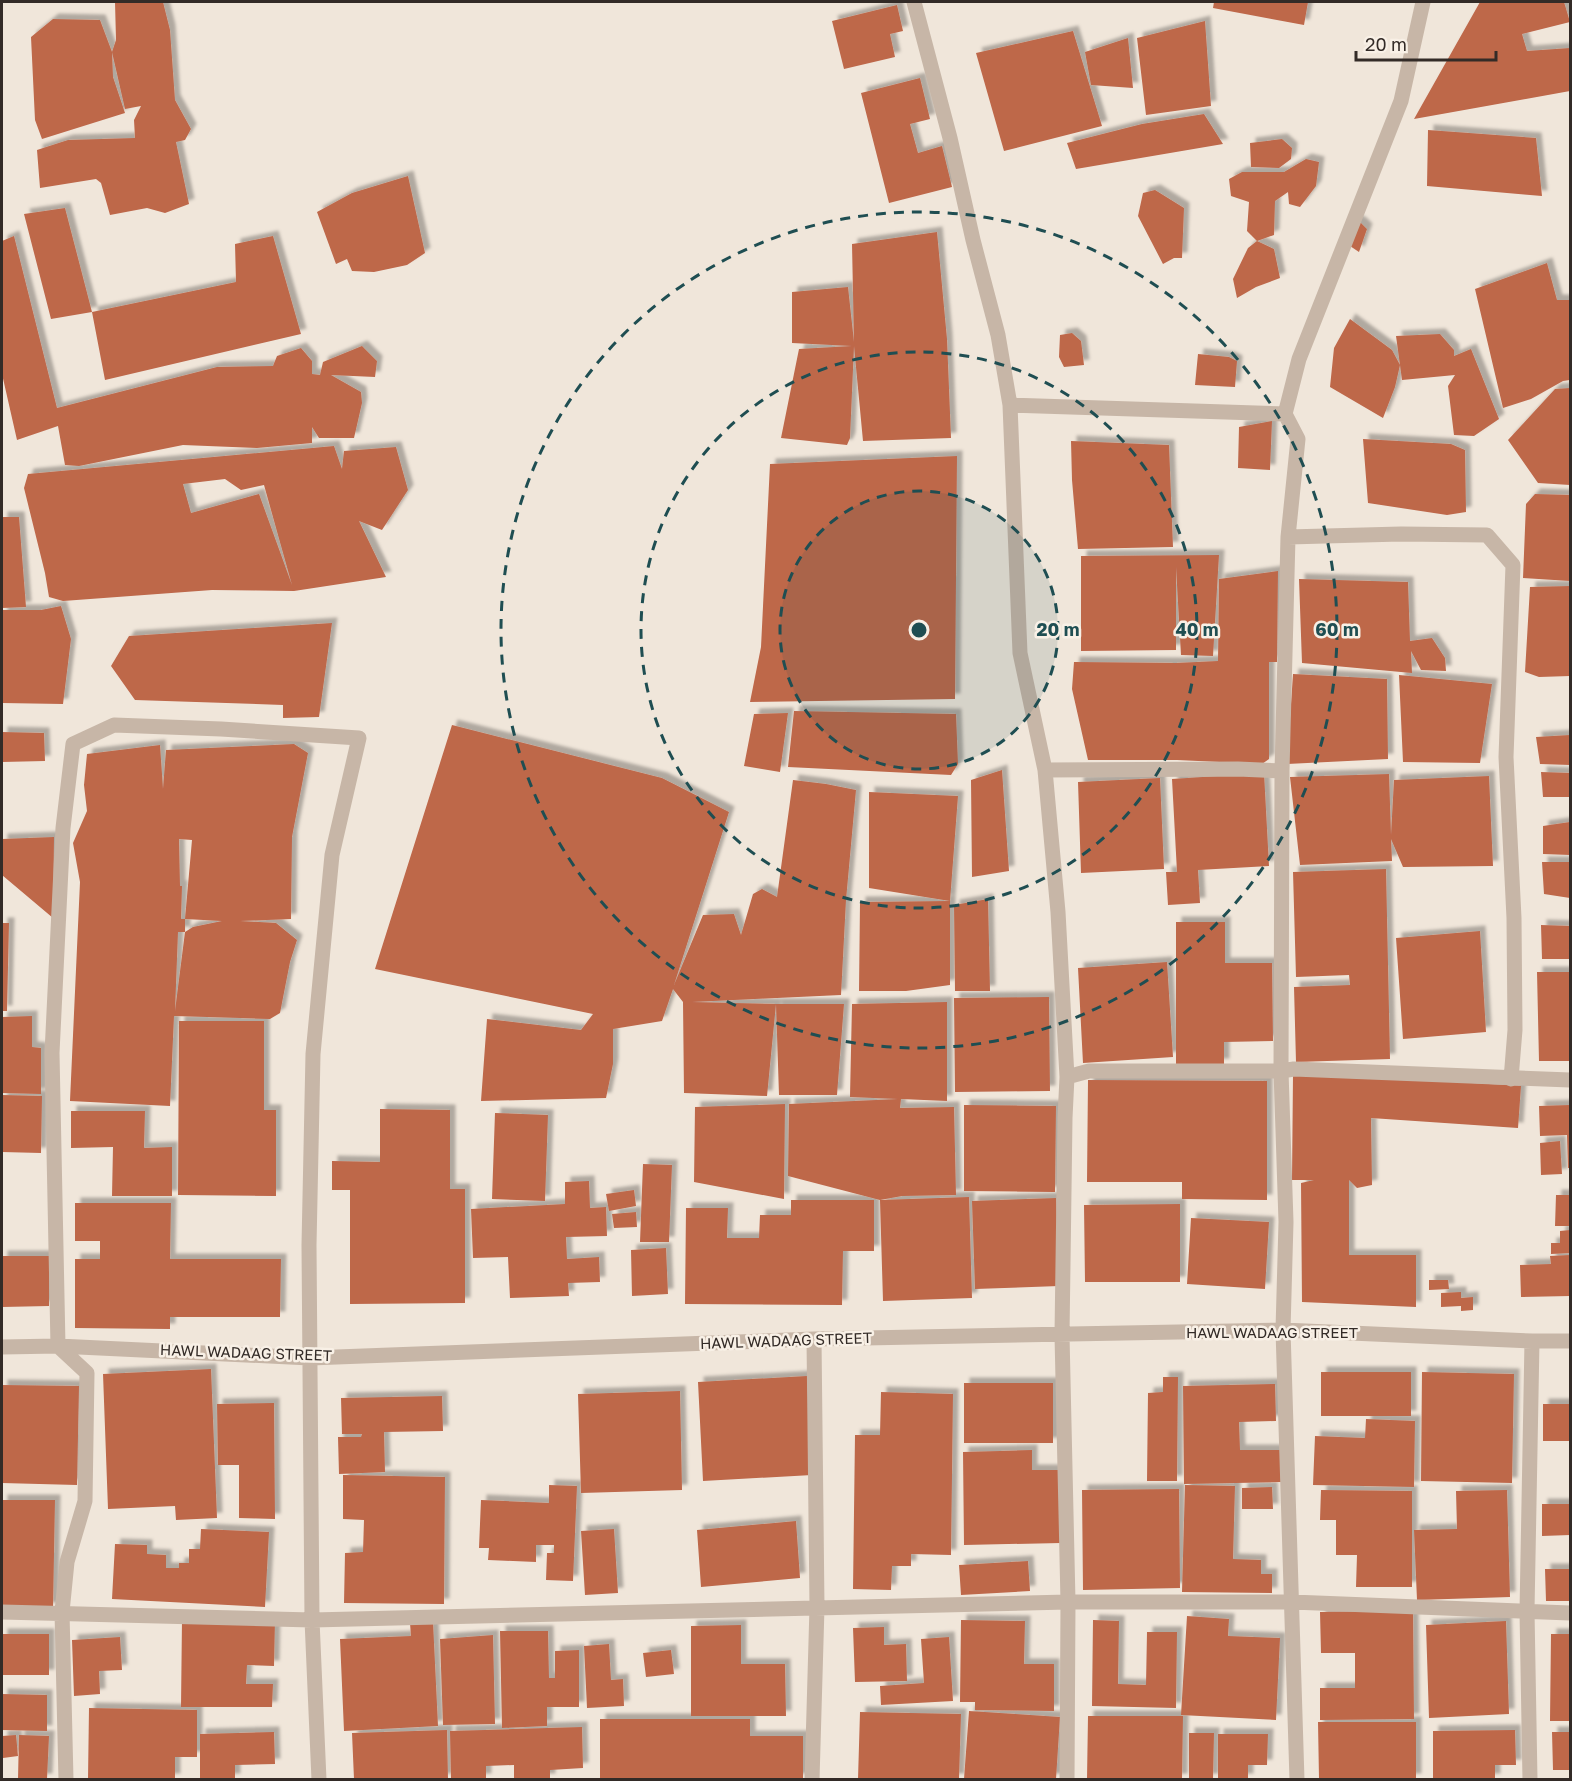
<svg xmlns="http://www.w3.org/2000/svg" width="1572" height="1781" font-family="'Golos Text',sans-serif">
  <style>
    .building { fill: #be674a; fill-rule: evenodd; filter: url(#shadow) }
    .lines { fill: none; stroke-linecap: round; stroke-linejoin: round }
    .minor { stroke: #c7b6a7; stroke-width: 15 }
    .ring { fill: none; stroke: #1f4e52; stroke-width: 3; stroke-dasharray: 10 8 }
    .labels { text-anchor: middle; stroke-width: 5; stroke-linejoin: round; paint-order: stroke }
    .street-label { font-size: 15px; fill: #332b27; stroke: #f8f0e6 }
    .centre { fill: #1f4e52; stroke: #f8f0e6; stroke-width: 3 }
    .ring-label { font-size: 18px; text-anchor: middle; font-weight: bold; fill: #1f4e52; stroke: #f8f0e6; stroke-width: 5; stroke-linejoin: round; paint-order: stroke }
  </style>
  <defs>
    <filter id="shadow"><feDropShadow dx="5.5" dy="-5.5" stdDeviation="1.5" flood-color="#0004"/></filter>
  </defs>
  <rect width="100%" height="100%" fill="#f0e6da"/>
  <path class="building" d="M 115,2 L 163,2 L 170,30 L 175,100 L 191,129 L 185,140 L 176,142 L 189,204 L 165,213 L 147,208 L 110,215 L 101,183 L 96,179 L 40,188 L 37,150 L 68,140 L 135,138 L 134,120 L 141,106 L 125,109 L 112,52 L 116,40 Z
    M 1214,2 L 1308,2 L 1304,25 L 1213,8 Z
    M 1480,2 L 1564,2 L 1570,22 L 1522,34 L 1527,51 L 1570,48 L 1570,91 L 1414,119 Z
    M 897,5 L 903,31 L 890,34 L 895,57 L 844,69 L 832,21 Z
    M 53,19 L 100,20 L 112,52 L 113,77 L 125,113 L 42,139 L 35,120 L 31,37 Z
    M 1205,21 L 1211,106 L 1146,115 L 1137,38 Z
    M 1073,31 L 1102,126 L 1004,151 L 976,53 Z
    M 1128,38 L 1133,88 L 1091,85 L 1085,52 Z
    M 920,78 L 930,119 L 910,124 L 918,153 L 942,146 L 952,187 L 889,203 L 861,93 Z
    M 1204,114 L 1223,144 L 1076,169 L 1067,143 L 1142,124 Z
    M 1428,130 L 1536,138 L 1542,196 L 1427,186 Z
    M 1282,139 L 1292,148 L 1291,159 L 1279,168 L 1251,167 L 1250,143 Z
    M 1306,159 L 1319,162 L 1316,186 L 1300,207 L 1289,204 L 1288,192 L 1275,201 L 1274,235 L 1257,241 L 1274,249 L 1280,278 L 1256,287 L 1237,298 L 1233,279 L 1248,248 L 1257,241 L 1247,231 L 1249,202 L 1231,196 L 1229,179 L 1242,172 L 1284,172 Z
    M 408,176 L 425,253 L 407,265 L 374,272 L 352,271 L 347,259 L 336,264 L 317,212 L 352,193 Z
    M 1155,190 L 1184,208 L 1182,258 L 1174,258 L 1163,264 L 1138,216 L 1143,193 Z
    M 65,208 L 92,312 L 51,319 L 24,214 Z
    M 1352,218 L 1361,223 L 1367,229 L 1359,252 L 1344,242 Z
    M 937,232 L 947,339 L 951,438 L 863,441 L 854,346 L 850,438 L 847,445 L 781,438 L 799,349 L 852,346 L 792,343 L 792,292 L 848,287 L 854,342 L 852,244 Z
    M 14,236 L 57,408 L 217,367 L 273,366 L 277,356 L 301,348 L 312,361 L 312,374 L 320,375 L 323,362 L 362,346 L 377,361 L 375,377 L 331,375 L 361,392 L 362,403 L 354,438 L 319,438 L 312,427 L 312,443 L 257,448 L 183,445 L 79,466 L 65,465 L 58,426 L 17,440 L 2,374 L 2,241 Z
    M 273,236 L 301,334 L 105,380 L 92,312 L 236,282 L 235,244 Z
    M 1547,263 L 1557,300 L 1570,300 L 1570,380 L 1563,381 L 1531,399 L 1503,408 L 1475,289 Z
    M 1350,319 L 1392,350 L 1400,365 L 1396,336 L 1440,334 L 1454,350 L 1454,356 L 1471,349 L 1499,419 L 1474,436 L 1454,435 L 1448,386 L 1455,375 L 1402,380 L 1400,365 L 1395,387 L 1383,418 L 1330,387 L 1334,348 Z
    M 1072,333 L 1081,341 L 1084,365 L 1064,367 L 1059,357 L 1060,335 Z
    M 1198,354 L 1229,357 L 1237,361 L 1235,387 L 1195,385 Z
    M 1570,388 L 1570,485 L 1538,483 L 1508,440 L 1555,389 Z
    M 1272,421 L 1270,470 L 1238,468 L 1239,427 Z
    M 1363,439 L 1451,444 L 1465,450 L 1466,512 L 1447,515 L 1368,503 Z
    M 1071,441 L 1169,445 L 1173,547 L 1078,549 L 1072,480 Z
    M 334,446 L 342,469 L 344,451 L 396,447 L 408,490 L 382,530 L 359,521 L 386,577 L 294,591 L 212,590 L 63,601 L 49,597 L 45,573 L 24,488 L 28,474 ZM 225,479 L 241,490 L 264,485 L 292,585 L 259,494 L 191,513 L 183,484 Z
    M 957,456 L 955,699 L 750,702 L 761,647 L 770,464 Z
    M 1535,494 L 1570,495 L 1570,581 L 1523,578 L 1526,504 Z
    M 2,517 L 19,517 L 26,607 L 2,608 Z
    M 1219,555 L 1213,656 L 1181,655 L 1176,567 L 1176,650 L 1081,651 L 1081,556 Z
    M 1278,571 L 1277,662 L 1269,662 L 1269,759 L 1262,764 L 1177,760 L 1088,760 L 1072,689 L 1074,662 L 1176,663 L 1218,661 L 1219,579 Z
    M 1299,579 L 1408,582 L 1410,641 L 1432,638 L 1445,658 L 1446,671 L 1421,670 L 1411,651 L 1412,673 L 1302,663 Z
    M 1570,586 L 1570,676 L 1539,677 L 1525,672 L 1530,587 Z
    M 61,606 L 71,639 L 63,704 L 2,703 L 2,610 L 41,610 Z
    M 332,623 L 319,717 L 283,718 L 283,705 L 135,700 L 111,666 L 129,636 Z
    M 1293,674 L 1387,679 L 1388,759 L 1287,764 Z
    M 1399,675 L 1492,684 L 1480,763 L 1403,762 Z
    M 794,711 L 956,714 L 958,764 L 951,775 L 788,767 Z
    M 788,713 L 780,772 L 744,766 L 754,714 Z
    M 452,725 L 662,778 L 729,812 L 674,985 L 703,915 L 734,914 L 741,935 L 753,894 L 762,889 L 777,897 L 793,780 L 826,784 L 856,790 L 846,900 L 841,995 L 692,1002 L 776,1004 L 767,1096 L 684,1093 L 683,1002 L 673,989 L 662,1021 L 613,1029 L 613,1064 L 606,1098 L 481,1101 L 487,1019 L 581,1030 L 593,1014 L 375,969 Z
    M 2,732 L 44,733 L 45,761 L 2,762 Z
    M 1570,735 L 1570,765 L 1540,764 L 1536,737 Z
    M 294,744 L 308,753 L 292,837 L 291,919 L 240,921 L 276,923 L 297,940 L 290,962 L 280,1013 L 270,1019 L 174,1016 L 170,1106 L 70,1101 L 80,882 L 73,843 L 87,811 L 84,785 L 87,754 L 160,745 L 163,789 L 166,750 ZM 179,839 L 192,840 L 185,919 L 222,921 L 193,927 L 185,932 L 175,1011 L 178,932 L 185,932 L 185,919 L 181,919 L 182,886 L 180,886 Z
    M 1002,770 L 1009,871 L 972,877 L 971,780 Z
    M 1541,772 L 1570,773 L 1570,797 L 1543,797 Z
    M 1264,773 L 1269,866 L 1198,870 L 1200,903 L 1168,905 L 1166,872 L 1177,872 L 1172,779 Z
    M 1389,774 L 1391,835 L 1394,780 L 1489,776 L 1493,866 L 1403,867 L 1391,839 L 1392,861 L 1300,865 L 1290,777 Z
    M 1160,778 L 1164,869 L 1081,873 L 1078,782 Z
    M 869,792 L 958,796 L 950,901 L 950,985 L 906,991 L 859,991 L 860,902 L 950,901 L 869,888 Z
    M 1570,822 L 1570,855 L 1543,854 L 1543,826 Z
    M 54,837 L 53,918 L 2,875 L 2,839 Z
    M 1542,862 L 1570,862 L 1570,898 L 1544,894 Z
    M 1386,869 L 1390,1059 L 1296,1062 L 1294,987 L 1350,985 L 1349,975 L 1296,977 L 1293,872 Z
    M 988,899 L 990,991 L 955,991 L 954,905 Z
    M 1176,922 L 1225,922 L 1225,963 L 1272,963 L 1273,1041 L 1224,1042 L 1224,1064 L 1176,1065 Z
    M 2,923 L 9,923 L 7,1011 L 2,1011 Z
    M 1541,925 L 1570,926 L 1570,959 L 1542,959 Z
    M 1480,931 L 1486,1032 L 1403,1039 L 1396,938 Z
    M 1167,962 L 1173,1057 L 1083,1063 L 1078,968 Z
    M 1537,972 L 1570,972 L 1570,1061 L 1539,1061 Z
    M 1049,997 L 1050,1091 L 955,1092 L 954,998 Z
    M 947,1002 L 947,1101 L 901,1099 L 900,1108 L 954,1107 L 956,1195 L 902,1196 L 880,1200 L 788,1176 L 789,1104 L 898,1099 L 850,1097 L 852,1004 Z
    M 776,1004 L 844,1004 L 837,1095 L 779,1095 Z
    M 32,1016 L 32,1047 L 41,1048 L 41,1094 L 2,1093 L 2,1017 Z
    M 179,1021 L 264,1021 L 264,1110 L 276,1110 L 276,1196 L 178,1195 Z
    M 1293,1075 L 1373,1077 L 1521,1086 L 1518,1128 L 1371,1118 L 1372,1185 L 1357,1188 L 1349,1180 L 1349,1255 L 1416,1255 L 1416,1307 L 1302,1302 L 1301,1183 L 1314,1180 L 1292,1180 Z
    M 1088,1080 L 1267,1081 L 1267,1200 L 1182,1199 L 1182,1182 L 1087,1182 Z
    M 2,1095 L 42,1096 L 41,1153 L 2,1152 Z
    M 785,1104 L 784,1199 L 694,1182 L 695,1107 Z
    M 964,1105 L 1056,1106 L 1055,1192 L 964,1191 Z
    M 1570,1105 L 1570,1168 L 1568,1168 L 1567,1135 L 1540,1136 L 1539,1106 Z
    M 380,1109 L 450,1110 L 450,1189 L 465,1189 L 465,1303 L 350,1304 L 350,1190 L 332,1190 L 332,1161 L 380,1162 Z
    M 71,1111 L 145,1111 L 144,1148 L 172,1147 L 172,1196 L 112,1196 L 113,1147 L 71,1148 Z
    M 495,1113 L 548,1115 L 545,1201 L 492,1199 Z
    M 1560,1141 L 1562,1174 L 1541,1175 L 1540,1143 Z
    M 643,1164 L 672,1165 L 669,1242 L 640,1242 Z
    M 589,1181 L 590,1208 L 606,1207 L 607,1236 L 566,1237 L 567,1259 L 599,1257 L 600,1282 L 568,1283 L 569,1296 L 510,1298 L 508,1257 L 473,1258 L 471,1209 L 565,1204 L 565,1182 Z
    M 634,1190 L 636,1206 L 609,1211 L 606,1194 Z
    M 1556,1195 L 1570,1195 L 1570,1226 L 1555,1226 Z
    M 969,1197 L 972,1298 L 883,1301 L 880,1200 Z
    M 1056,1198 L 1059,1286 L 975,1289 L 972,1201 Z
    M 791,1200 L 874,1200 L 874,1251 L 843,1251 L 842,1305 L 685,1304 L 686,1208 L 728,1208 L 727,1238 L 759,1238 L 760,1215 L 791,1215 Z
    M 75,1203 L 171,1203 L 170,1259 L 281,1259 L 280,1317 L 170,1317 L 170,1329 L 75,1328 L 75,1259 L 100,1259 L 100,1241 L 75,1241 Z
    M 1180,1204 L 1180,1282 L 1085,1282 L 1084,1205 Z
    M 636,1212 L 637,1227 L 614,1228 L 612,1214 Z
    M 1191,1218 L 1269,1222 L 1265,1289 L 1187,1284 Z
    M 1570,1230 L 1570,1253 L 1551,1254 L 1551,1243 L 1560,1243 L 1560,1231 Z
    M 666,1248 L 668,1294 L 632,1296 L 631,1250 Z
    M 1570,1255 L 1570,1296 L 1521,1297 L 1520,1265 L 1551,1264 L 1550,1256 Z
    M 2,1256 L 49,1256 L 49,1306 L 2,1307 Z
    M 1429,1280 L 1448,1280 L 1449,1289 L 1429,1290 Z
    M 1461,1292 L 1461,1298 L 1473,1297 L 1473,1310 L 1461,1311 L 1461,1306 L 1441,1307 L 1441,1293 Z
    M 211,1369 L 217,1518 L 176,1520 L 175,1506 L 108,1509 L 103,1374 Z
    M 1321,1372 L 1411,1372 L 1411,1416 L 1321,1416 Z
    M 1422,1372 L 1514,1374 L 1512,1483 L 1421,1481 Z
    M 807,1376 L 812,1475 L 703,1481 L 698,1382 Z
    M 1163,1377 L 1178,1377 L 1177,1481 L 1147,1481 L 1148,1393 L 1163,1392 Z
    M 964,1383 L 1053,1383 L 1053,1443 L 964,1443 Z
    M 1275,1384 L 1276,1421 L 1239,1422 L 1240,1450 L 1280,1450 L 1281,1482 L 1184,1484 L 1183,1386 Z
    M 2,1385 L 79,1386 L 77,1485 L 2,1483 Z
    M 680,1391 L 682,1490 L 581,1493 L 578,1394 Z
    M 881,1392 L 953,1394 L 951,1555 L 911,1554 L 911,1566 L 892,1566 L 891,1590 L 853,1589 L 855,1435 L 880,1435 Z
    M 442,1396 L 443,1431 L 384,1432 L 385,1472 L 339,1474 L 338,1437 L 361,1437 L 362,1434 L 342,1434 L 341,1398 Z
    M 274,1403 L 275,1519 L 239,1518 L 239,1465 L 218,1465 L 217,1404 Z
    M 1543,1404 L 1570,1404 L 1570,1441 L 1543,1441 Z
    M 1366,1419 L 1415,1421 L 1414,1487 L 1313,1485 L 1315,1436 L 1365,1438 Z
    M 1032,1450 L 1032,1470 L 1060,1470 L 1061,1543 L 964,1545 L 963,1452 Z
    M 343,1475 L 445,1477 L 444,1604 L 344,1603 L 345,1553 L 363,1552 L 364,1520 L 343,1519 Z
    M 549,1485 L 577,1486 L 573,1581 L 546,1580 L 547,1553 L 554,1553 L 554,1545 L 536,1545 L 536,1562 L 488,1560 L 489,1548 L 479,1548 L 481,1500 L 549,1503 Z
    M 1185,1485 L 1235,1486 L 1233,1559 L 1261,1560 L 1261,1574 L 1272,1574 L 1272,1593 L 1182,1592 Z
    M 1272,1487 L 1273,1509 L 1242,1509 L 1242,1488 Z
    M 1179,1489 L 1180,1588 L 1083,1590 L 1082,1490 Z
    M 1321,1490 L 1412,1491 L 1412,1587 L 1356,1587 L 1357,1555 L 1336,1555 L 1336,1520 L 1320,1520 Z
    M 1507,1490 L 1510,1597 L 1417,1600 L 1414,1530 L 1457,1529 L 1456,1491 Z
    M 2,1500 L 55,1500 L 53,1608 L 2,1608 Z
    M 1542,1504 L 1570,1504 L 1570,1535 L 1542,1536 Z
    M 796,1521 L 800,1578 L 701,1587 L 697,1530 Z
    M 201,1529 L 269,1532 L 265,1607 L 112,1599 L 115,1544 L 147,1545 L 147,1554 L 166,1555 L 166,1568 L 179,1568 L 179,1563 L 189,1563 L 189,1549 L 200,1549 Z
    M 614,1529 L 618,1593 L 585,1595 L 581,1531 Z
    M 1028,1561 L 1030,1591 L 961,1595 L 959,1565 Z
    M 1545,1569 L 1570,1569 L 1570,1601 L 1546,1601 Z
    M 1413,1611 L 1414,1719 L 1320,1720 L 1320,1688 L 1355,1688 L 1355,1653 L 1321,1653 L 1320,1612 Z
    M 1187,1616 L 1229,1619 L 1228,1636 L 1280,1638 L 1276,1720 L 1181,1715 Z
    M 182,1619 L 275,1620 L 274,1666 L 247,1665 L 246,1684 L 273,1684 L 272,1707 L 181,1707 Z
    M 961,1620 L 1025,1621 L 1024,1664 L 1054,1664 L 1054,1711 L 975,1710 L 975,1702 L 960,1702 Z
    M 1093,1620 L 1119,1621 L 1118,1684 L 1146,1685 L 1147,1632 L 1177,1632 L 1176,1708 L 1092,1706 Z
    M 1506,1621 L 1509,1714 L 1429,1718 L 1426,1625 Z
    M 433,1622 L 438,1726 L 344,1731 L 340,1639 L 411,1636 L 410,1623 Z
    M 741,1625 L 741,1664 L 785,1664 L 786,1716 L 691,1716 L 691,1626 Z
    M 884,1627 L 884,1645 L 906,1644 L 907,1681 L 855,1682 L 853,1628 Z
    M 500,1631 L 548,1631 L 549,1678 L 555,1678 L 555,1651 L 579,1650 L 579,1707 L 547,1707 L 547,1726 L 502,1728 Z
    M 2,1634 L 49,1634 L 49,1675 L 2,1675 Z
    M 1551,1634 L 1570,1634 L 1570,1721 L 1550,1721 Z
    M 493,1635 L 495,1724 L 443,1725 L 440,1639 Z
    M 120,1637 L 122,1670 L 99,1671 L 100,1694 L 74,1696 L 72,1640 Z
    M 949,1637 L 953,1701 L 881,1705 L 880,1686 L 924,1683 L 921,1639 Z
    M 609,1644 L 611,1680 L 623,1679 L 624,1706 L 587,1708 L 584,1646 Z
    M 671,1650 L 674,1674 L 646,1677 L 643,1653 Z
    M 2,1694 L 47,1695 L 47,1731 L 2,1730 Z
    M 89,1708 L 197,1710 L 197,1757 L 175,1757 L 175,1779 L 88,1779 Z
    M 969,1711 L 1060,1717 L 1056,1779 L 964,1779 Z
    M 860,1712 L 961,1714 L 959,1779 L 858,1779 Z
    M 1088,1716 L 1183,1716 L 1182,1779 L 1087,1779 Z
    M 600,1719 L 750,1719 L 750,1736 L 803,1736 L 803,1779 L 600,1779 Z
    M 1318,1722 L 1416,1722 L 1416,1779 L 1319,1779 Z
    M 582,1727 L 583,1768 L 550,1770 L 550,1779 L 514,1779 L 514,1765 L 486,1766 L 486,1779 L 451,1779 L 450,1731 Z
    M 447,1730 L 448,1779 L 354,1779 L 352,1733 Z
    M 1515,1730 L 1516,1765 L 1495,1765 L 1495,1779 L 1433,1779 L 1433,1731 Z
    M 274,1732 L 275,1764 L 235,1765 L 235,1779 L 200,1779 L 200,1734 Z
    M 1552,1732 L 1570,1732 L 1570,1770 L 1553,1770 Z
    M 1189,1733 L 1214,1733 L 1213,1779 L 1189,1779 Z
    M 1218,1734 L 1268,1734 L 1267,1765 L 1248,1765 L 1248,1779 L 1218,1779 Z
    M 16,1735 L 18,1756 L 3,1758 L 2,1736 Z
    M 19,1735 L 49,1736 L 47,1779 L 18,1779 Z"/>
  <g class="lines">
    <path class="minor" d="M 914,2 L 950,138 L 973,240 L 998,335 L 1010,405 L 1020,653 L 1045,770 L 1058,912 L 1067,1077 L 1065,1118 L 1062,1335 L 1068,1602 L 1067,1780
      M 1010,405 L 1285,414
      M 1288,537 L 1401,534 L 1487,535 L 1513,565 L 1506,757 L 1514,918 L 1515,1030 L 1511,1079
      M 1045,770 L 1238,769 L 1282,771
      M 1067,1077 L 1089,1071 L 1281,1071 L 1294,1069 L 1570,1080
      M 2,1347 L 58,1346 L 310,1358 L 814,1339 L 1283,1330 L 1532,1341 L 1570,1341
      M 2,1612 L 312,1620 L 1068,1602 L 1292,1602 L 1570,1613
      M 66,1780 L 62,1612 L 67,1562 L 85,1501 L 87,1373 L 58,1346 L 52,1053 L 63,828 L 73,744 L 114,725 L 221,729 L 359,738 L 332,855 L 313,1054 L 309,1245 L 312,1620 L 319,1780
      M 812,1780 L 817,1607 L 814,1339
      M 1297,1780 L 1283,1330 L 1286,1222 L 1281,1071 L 1282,771 L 1288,537 L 1298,439 L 1285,414 L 1299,359 L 1401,101 L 1423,2
      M 1530,1780 L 1527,1611 L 1532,1341"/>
  </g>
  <circle cx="919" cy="630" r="139" fill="#1f4e52" fill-opacity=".12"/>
  <g class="ring">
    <circle cx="919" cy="630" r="139"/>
    <circle cx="919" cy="630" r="278"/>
    <circle cx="919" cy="630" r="418"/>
  </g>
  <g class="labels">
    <g class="street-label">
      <text x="1272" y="1338">HAWL WADAAG STREET</text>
      <text transform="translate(786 1341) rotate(-2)" y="5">HAWL WADAAG STREET</text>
      <text transform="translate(246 1353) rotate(2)" y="5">HAWL WADAAG STREET</text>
    </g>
  </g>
  <circle cx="919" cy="630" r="9" class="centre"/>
  <g class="ring-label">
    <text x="1058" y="636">20 m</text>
    <text x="1197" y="636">40 m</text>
    <text x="1337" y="636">60 m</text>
  </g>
  <rect width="1572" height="1781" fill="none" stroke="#332b27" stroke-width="6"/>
  <path d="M1356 51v9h140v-9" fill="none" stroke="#332b27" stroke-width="3"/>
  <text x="1365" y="51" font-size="18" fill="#332b27" stroke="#f8f0e6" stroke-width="4.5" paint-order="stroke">20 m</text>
</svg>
